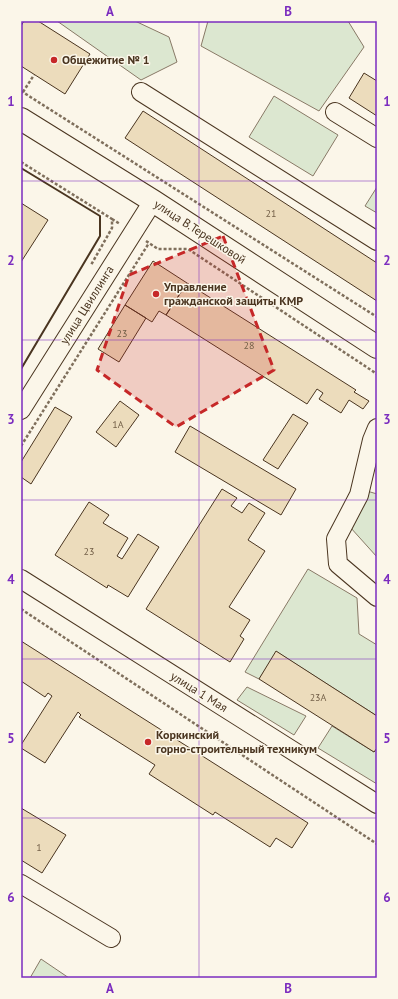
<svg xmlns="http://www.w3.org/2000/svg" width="398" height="999" font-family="'PT Sans',sans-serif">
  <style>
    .green { fill: #dce7d0; stroke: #887966 }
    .building { fill: #ecdcbc; stroke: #4a3520 }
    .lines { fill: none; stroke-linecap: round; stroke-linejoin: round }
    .minor-casing { stroke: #4a3520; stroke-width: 20 }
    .major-casing { stroke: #4a3520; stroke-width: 24 }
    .path { stroke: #7f6f5c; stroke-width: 2.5; stroke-dasharray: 3 2; stroke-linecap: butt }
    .minor { stroke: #fbf6e9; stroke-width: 18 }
    .major { stroke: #fbf6e9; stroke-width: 22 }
    .wall { stroke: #4a3520; stroke-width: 2 }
    .marked { fill: #c62828; fill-opacity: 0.2; stroke: #c62828; stroke-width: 3; stroke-dasharray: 8 5; stroke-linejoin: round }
    .grid { fill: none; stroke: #7b2cbf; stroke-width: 1; stroke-opacity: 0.55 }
    .poi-dot { fill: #c62828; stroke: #fbf6e9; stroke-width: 1.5 }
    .labels { text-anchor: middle; stroke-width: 3; stroke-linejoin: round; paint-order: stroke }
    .number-label { font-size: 10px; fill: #725f47 }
    .poi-label { font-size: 12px; font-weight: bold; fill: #4a3520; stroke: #fbf6e9; text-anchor: start }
    .street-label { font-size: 12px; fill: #4a3520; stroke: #fbf6e9 }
    .neatline { fill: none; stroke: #7b2cbf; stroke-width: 1.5 }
    .grid-label { font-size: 13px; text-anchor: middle; font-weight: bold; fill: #7b2cbf }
  </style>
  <rect width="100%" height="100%" fill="#fbf6e9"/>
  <path class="green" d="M 57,21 L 135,21 L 169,37 L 177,62 L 141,80 Z
    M 208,21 L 348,21 L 364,47 L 319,111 L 201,46 Z
    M 274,96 L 338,135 L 313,176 L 249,137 Z
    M 377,187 L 377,213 L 365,206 Z
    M 367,491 L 377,494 L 377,557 L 350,527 Z
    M 308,569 L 357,598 L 359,634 L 377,645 L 377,716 L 277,652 L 259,679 L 245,672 Z
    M 247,687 L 306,716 L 294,735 L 237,700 Z
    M 332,726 L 374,752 L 377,748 L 377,784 L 318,748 Z
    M 41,959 L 69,978 L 30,978 Z"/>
  <path class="building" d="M 24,21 L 38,21 L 90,54 L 65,94 L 21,66 L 21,26 Z
    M 364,73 L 377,81 L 377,116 L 349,98 Z
    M 143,111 L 377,263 L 377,301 L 125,138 Z
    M 21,203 L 48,220 L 21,262 Z
    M 153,261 L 187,283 L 166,315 L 159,311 L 152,322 L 125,305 Z
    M 187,283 L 356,390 L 354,392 L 369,401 L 363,409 L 349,400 L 341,413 L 319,399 L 323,393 L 317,389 L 307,404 L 166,315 Z
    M 125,305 L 146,318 L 119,362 L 98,349 Z
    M 120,401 L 139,415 L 116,447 L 96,432 Z
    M 55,407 L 72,417 L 31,484 L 21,477 L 21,462 Z
    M 293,414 L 308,423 L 278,469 L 263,460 Z
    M 190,426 L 296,489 L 281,515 L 175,452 Z
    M 222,489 L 237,498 L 231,506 L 242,513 L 249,503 L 265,513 L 248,540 L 265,551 L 229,607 L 250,620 L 240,636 L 244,639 L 230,662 L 146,609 Z
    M 89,502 L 109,515 L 103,523 L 128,538 L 117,556 L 122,559 L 138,534 L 159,547 L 128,597 L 108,585 L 107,588 L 55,555 Z
    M 21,641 L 308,823 L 292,848 L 276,838 L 270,847 L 215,812 L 213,815 L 149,774 L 155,765 L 79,717 L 81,715 L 78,712 L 45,763 L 21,748 L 21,745 L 52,696 L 48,693 L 45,697 L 21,681 Z
    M 276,651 L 377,716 L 377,748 L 374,752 L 259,679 Z
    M 21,808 L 66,835 L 42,873 L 21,860 Z"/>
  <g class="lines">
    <g class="minor-casing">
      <path id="minor" d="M 141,92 L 377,241
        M 335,112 L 377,138
        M 21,410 L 153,201
        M 377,428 L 372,440 L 359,495 L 336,539 L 338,564 L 377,597
        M 21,579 L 377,804
        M 21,884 L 111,938"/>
    </g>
    <g class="major-casing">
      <path id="major" d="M 21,119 L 153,201 L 377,347"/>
    </g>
    <path class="path" d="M 21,91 L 377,317
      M 23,92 L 34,75
      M 21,162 L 112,219 L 112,228 L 91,265
      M 112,219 L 120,224
      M 146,241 L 158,249 L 188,249 L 377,374
      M 376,262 L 377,260
      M 21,446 L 149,243
      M 21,609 L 377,844"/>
    <use href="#minor" class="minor"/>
    <use href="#major" class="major"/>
    <path class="wall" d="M 21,168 L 100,216 L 100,236 L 21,369"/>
  </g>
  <path class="marked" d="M 223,236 L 274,370 L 176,427 L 97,370 L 129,275 Z"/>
  <path class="grid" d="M 199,21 L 199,978M 21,181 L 377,181M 21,340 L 377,340M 21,500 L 377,500M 21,659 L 377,659M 21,818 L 377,818"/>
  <g class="poi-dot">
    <circle cx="54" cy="60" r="4"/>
    <circle cx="156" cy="294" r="4"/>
    <circle cx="148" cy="742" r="4"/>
  </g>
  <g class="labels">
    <g class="number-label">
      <text x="271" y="217">21</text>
      <text x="122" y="337">23</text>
      <text x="249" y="349">28</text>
      <text x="118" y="428">1А</text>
      <text x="89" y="555">23</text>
      <text x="318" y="701">23А</text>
      <text x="39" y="851">1</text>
    </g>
    <g class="poi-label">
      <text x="62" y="64">Общежитие № 1</text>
      <text x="164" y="291">Управление<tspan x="164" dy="14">гражданской защиты КМР</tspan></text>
      <text x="156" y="739">Коркинский<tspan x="156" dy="14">горно-строительный техникум</tspan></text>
    </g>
    <g class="street-label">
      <text transform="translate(200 232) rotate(33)" y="4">улица В.Терешковой</text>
      <text transform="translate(87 305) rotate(-58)" y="4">улица Цвиллинга</text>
      <text transform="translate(199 692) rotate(32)" y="4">улица 1 Мая</text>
    </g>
  </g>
  <rect width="398" height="999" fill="none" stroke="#fbf6e9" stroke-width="44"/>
  <rect x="22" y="22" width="354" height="955" class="neatline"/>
  <g class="grid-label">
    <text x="110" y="16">A</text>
    <text x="288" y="16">B</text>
    <text x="11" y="106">1</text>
    <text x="387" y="106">1</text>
    <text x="11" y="265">2</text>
    <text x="387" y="265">2</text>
    <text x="11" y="424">3</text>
    <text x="387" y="424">3</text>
    <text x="11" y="584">4</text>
    <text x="387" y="584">4</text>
    <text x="11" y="743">5</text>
    <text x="387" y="743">5</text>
    <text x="11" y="902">6</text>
    <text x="387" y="902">6</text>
    <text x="110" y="993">A</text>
    <text x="288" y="993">B</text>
  </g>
</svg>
